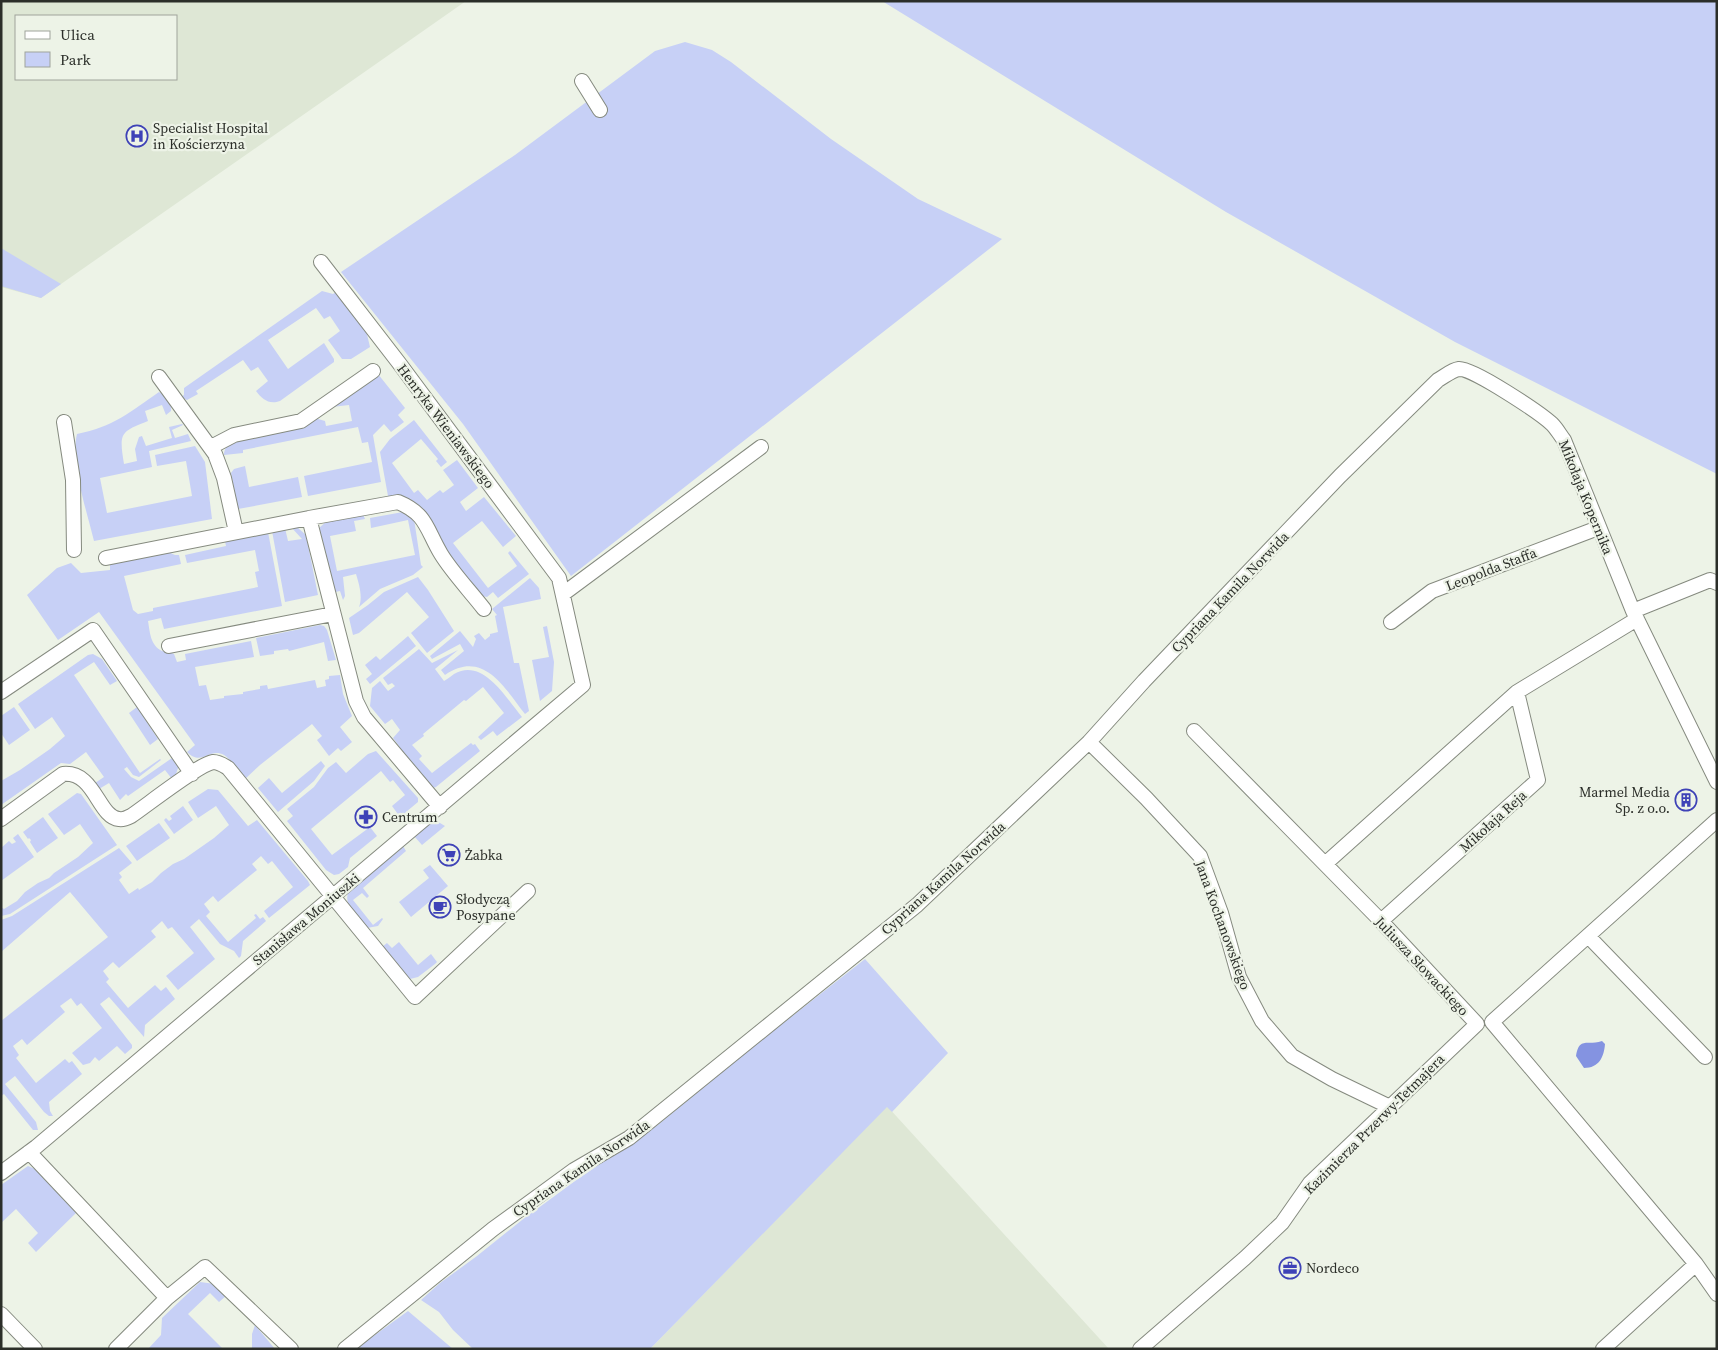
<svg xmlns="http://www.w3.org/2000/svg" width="1718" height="1350" font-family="'Source Serif 4',serif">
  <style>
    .built { fill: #dee7d5; fill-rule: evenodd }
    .green { fill: #c7d0f6 }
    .water { fill: #8493e1 }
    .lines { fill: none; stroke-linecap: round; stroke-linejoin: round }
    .street-casing { stroke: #858a7f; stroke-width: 16 }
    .street { stroke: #fff; stroke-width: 14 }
    .labels { text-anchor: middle; stroke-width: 4.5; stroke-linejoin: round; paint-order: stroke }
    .poi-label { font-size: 14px; fill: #2b2e29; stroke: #edf3e7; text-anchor: start }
    .street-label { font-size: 14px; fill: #2b2e29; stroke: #edf3e7 }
  </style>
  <rect width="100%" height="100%" fill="#edf3e7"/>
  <path class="built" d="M 1,1 L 466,1 L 41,298 L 1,287 ZM 16,16 L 176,16 L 176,79 L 16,79 Z
    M 887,1106 L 1109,1349 L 650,1349 Z"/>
  <path class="green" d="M 882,1 L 1717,1 L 1717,474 L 1455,342 L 1226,212 Z
    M 685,42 L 712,50 L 731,62 L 831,139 L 918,199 L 1002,239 L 571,576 L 463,424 L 341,272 L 515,155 L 655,51 Z
    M 1,248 L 61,284 L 41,298 L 1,286 Z
    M 322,291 L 333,294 L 336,292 L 366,330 L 370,347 L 351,359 L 342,359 L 328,340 L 340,331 L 330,316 L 324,319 L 316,308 L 268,340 L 288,369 L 324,343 L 334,359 L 334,362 L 280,401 C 269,405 262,399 256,391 L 268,381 L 258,367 L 251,371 L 243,360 L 196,391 L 198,394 L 187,400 L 181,397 L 184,395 L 184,388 Z
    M 378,374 L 405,408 L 398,415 L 404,422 L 391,432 L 384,424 L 373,435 L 381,482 L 308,496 L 304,476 L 372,462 L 368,442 L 362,443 L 358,427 L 243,450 L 243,453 L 224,455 C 224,447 229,445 235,441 L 314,419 L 318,419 L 325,421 L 326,426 L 352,421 L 349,405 L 332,407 Z
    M 159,392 C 166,396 172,403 171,411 L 166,415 L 162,405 L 145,411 L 148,421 C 120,432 119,433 124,464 L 137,461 L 135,449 L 139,437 L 142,436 L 146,446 L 172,438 L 169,427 L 182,424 L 183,425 L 172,430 L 175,438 L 188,434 L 191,441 L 149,451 L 152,467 L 100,478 L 107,513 L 192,496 L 186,461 L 157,466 L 155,455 L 195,446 L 205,462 L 212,519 L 94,541 C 87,512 70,461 77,434 C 113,427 130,412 159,392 Z
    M 414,420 L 447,462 L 441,467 L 436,461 L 438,459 L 421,439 L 392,463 L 414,493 L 418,490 L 427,500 L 440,490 L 443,493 L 454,485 L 443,470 L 457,460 L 478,488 L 460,502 L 466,511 L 484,497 L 516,536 L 503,547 L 482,521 L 453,543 L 488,588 L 517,566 L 508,553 L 510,551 L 529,574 L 498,598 L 493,592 L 487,597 L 482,596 C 469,581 454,565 444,547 C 428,520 426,497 388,496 L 380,452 L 390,439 Z
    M 245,466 L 249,487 L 298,477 L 302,497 L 238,509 L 231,473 L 234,469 Z
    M 403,512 L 414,519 L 421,565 L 423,567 L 413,575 L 380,589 L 359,607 C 363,597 359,584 356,574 L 343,577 L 345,596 L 343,600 L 340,591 L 331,593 L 319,528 L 327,521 L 363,514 L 365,519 L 354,521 L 356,531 L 330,536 L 337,571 L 415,555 L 408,520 L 371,528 L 370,518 Z
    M 291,527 L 298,528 L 306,535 L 318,595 L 285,602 L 272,531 L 285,528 L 288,541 L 302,539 Z
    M 268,532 L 282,606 L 164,629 L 161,618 L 148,621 C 150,632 150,645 162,651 C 166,652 170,652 174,654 L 177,662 L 186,660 L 185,654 L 251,641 L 254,657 L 195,667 L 199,686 L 206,685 L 210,700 L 224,698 L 224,696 L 243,694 L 243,692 L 260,689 L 260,686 L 267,685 L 268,689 L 315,680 L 317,688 L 326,686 L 325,680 L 329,679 L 329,676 L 340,675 L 343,694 L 352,716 L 340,727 L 352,742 L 341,751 L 338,748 L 329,756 L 317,740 L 322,736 L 312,724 L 260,765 L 245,779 C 239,772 232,760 224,755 C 209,747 202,767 187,752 L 195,745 L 99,612 L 58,640 L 27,595 L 57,568 L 71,563 L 81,573 L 110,570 L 110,562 L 168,552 L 175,555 L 179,555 L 181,564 L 124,576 L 133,610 L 138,614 L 153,611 L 153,608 L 258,587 L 255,572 L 259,571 L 255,550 L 187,563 L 185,555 L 226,546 L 225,541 Z
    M 418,577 L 428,590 L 454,631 L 427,653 L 411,633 L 429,617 L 407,592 L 359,633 L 353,635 L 349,618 L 368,605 L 384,592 Z
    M 530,578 L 539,588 L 541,599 L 503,607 L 514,663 L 519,663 L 529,711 L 525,714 C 504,687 483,649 445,675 L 441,670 L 464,651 L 460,644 L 432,659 L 430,656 L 460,631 L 473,647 L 476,639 L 474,636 L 479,633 L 485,640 L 490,636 L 490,634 L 498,632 L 495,616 L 497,615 L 492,609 Z
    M 320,625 L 324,626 L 327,630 L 336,660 L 328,661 L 324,642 L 289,651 L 288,649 L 274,651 L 274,654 L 260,656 L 256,638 Z
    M 547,626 L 554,662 L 552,691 L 540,701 L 532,660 L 549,657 L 543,627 Z
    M 408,636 L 416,646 L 370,684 L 366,679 L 372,674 L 365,665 L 376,656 L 380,660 Z
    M 419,649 L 432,663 L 458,650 L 435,669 L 444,681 C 448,679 451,676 454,674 C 483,657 506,698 522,717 L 497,736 L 493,731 L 481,740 L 478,737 L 504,713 L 483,687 L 466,701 L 464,700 L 423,734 L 424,736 L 412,745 L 422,756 L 419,759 L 432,773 L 471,743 L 473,745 L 475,744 L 480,751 L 436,787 L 430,789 L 397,748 L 399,746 L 393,738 L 400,730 L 392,719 L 385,724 L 370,706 L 372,688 L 380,681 L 388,691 L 395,686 L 392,683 L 388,685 L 383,678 Z
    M 93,654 L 102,659 L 117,681 L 110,685 L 94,662 L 74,675 L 140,773 L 160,759 L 161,760 L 139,777 L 133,775 L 127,767 L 124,769 L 131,777 L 139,781 L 172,758 L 179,765 L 176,774 L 172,779 L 165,770 L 128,796 L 126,794 L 120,800 L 109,783 L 99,789 L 95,783 L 104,777 L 86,752 L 70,764 L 61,763 L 1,805 L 1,781 L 20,770 L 50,749 L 65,736 L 52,717 L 35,729 L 18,704 L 88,655 Z
    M 14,707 L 30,730 L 9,745 L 1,733 L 1,716 Z
    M 137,707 L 158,739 L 150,745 L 129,713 Z
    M 376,751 L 418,798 L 418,802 L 400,817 L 392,806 L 405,795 L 393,780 L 390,782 L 381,771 L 311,829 L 332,855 L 370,827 L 377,836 L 350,858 L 348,867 L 339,874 L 334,875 L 326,870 L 287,821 L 293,816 L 287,809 L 314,787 L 328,768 L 336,762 L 346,773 L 368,754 Z
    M 321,761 L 325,766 L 314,781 L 278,812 L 258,788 L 269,778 L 282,793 Z
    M 208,789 L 218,790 L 248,826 L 257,820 L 308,881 L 310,885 L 269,918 L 264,911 L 293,887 L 272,861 L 268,864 L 261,856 L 252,864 L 257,870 L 218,902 L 213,896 L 204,904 L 210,912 L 206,916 L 228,942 L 256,918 L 254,915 L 256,914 L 260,919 L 263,917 L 266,921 L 243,941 L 241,956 L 239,958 L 234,951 L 220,944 L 199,919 L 190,927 L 215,959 L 178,990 L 166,976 L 194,953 L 172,927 L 168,929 L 162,921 L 151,931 L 156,937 L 119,968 L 113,962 L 103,971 L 109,979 L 106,982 L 128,1008 L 155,985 L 161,991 L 166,987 L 175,999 L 145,1025 L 144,1037 L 109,997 L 100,1004 L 132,1045 L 132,1048 L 125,1054 L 117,1046 L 99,1061 L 95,1057 L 90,1063 L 83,1065 L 72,1053 L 102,1028 L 81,1003 L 77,1006 L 71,998 L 60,1006 L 65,1012 L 27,1045 L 22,1039 L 13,1046 L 19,1055 L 16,1058 L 36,1083 L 65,1059 L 69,1063 L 72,1061 L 82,1074 L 49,1102 L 50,1111 L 53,1116 L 49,1116 L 44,1112 L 15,1076 L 5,1084 L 36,1122 L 38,1130 L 33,1130 L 4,1094 L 1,1096 L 1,1021 L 108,937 L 70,892 L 1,952 L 1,920 L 12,916 L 119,848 L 132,863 L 119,873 L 122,877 L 119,880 L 129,894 L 138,888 L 139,890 L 152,882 L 161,873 L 173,864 L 184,859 L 214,838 L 229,825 L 216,806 L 198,818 L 188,802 Z
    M 77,793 L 81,794 L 117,845 L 10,914 L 1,916 L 1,907 L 4,909 L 17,901 L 25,892 L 38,883 L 49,878 L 54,873 L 78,857 L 93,843 L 80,824 L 64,835 L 48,814 Z
    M 183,806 L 193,820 L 174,834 L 164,820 L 166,818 L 169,821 L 172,819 L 170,816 Z
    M 43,817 L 58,838 L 37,853 L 30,842 L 31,840 L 29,838 L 28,839 L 23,832 Z
    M 435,820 L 445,826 L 422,845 L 414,836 Z
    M 159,823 L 170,838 L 137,861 L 126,846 Z
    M 18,834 L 34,857 L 1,881 L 1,848 L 9,841 L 12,844 L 16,842 L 13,838 Z
    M 403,846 L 406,851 L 363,888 L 369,896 L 367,898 L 362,893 L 353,900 L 373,925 L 382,918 L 383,919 L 378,926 L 367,928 C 357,917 342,906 349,890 Z
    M 430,865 L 448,886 L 411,917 L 399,902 L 429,878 L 423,870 Z
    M 399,942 L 418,965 L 431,954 L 437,962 L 435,964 L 418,977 L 410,979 L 407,978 L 382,947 L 387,943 L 392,948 Z
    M 865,959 L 948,1053 L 892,1112 L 887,1107 L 650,1349 L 473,1349 L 453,1330 L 439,1312 L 421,1300 L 440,1283 L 477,1256 L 522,1220 L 575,1181 L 659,1124 L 749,1050 Z
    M 28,1166 L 35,1169 L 76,1213 L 36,1252 L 28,1243 L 38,1233 L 16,1209 L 1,1223 L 1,1185 Z
    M 200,1282 L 215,1284 L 226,1296 L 219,1302 L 210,1293 L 188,1314 L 223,1349 L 148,1349 L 161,1335 L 162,1318 Z
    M 408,1311 L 453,1349 L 357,1348 Z
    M 255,1325 L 275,1349 L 252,1349 L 252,1334 Z"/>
  <path class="water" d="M 1602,1041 L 1605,1044 C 1604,1057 1599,1068 1584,1068 L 1576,1056 C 1579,1036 1588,1046 1602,1041 Z"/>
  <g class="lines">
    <g class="street-casing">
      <path id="street" d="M 582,81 L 600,110
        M 159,377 L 215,454 L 224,478 L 236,532
        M 64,422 L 73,480 L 74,550
        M 211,447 L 234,435 L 301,421 L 373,371
        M 106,558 L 309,518
        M 563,594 L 761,447
        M 1633,611 L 1710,580 L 1717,583
        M 1391,622 L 1432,591 L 1598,528
        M 169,646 L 333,614
        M 1,692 L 93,630 L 192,774
        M 1194,731 L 1381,921 L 1477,1024
        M 1089,742 L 1146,798 L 1200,856 L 1221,913 L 1239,977 L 1262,1021 L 1292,1056 L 1332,1079 L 1390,1107
        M 440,807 L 364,717 L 356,701 L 309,518 L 398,502 C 427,514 426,529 441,554 C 452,572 470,591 484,609
        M 1,819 L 63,774 C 95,771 98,817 119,819 C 123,820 127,818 131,816 C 146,806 199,764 213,762 C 219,762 223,765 228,768 L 415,997 L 528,891
        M 1325,864 L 1517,692 L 1637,619
        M 1381,921 L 1538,780 L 1517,692
        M 1588,936 L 1705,1057
        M 1492,1022 L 1696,1264 L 1717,1294
        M 1492,1022 L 1717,820
        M 29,1152 L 167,1298
        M 1,1173 L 36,1147 L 583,685 L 559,578 L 399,363 L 321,262
        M 1,1314 L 35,1349
        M 116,1349 L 167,1298 L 205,1267 L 291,1349
        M 345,1349 L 493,1229 L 574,1170 L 629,1138 L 917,905 L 1089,742 L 1144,681 L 1340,476 L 1438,380 C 1445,376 1452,370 1459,369 C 1473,368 1540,413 1552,424 C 1557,429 1560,435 1564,440 L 1633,611 L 1717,782
        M 1140,1349 L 1245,1258 L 1282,1223 L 1310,1183 L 1477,1024
        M 1603,1349 L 1696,1264"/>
    </g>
    <use href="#street" class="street"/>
  </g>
  <defs>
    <g id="hospital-ring" transform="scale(1.125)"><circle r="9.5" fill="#edf3e7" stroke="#3e42b7" stroke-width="1.5"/><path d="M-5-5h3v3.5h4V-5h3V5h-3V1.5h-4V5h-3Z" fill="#3e42b7"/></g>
    <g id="building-ring" transform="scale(1.125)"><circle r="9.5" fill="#edf3e7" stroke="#3e42b7" stroke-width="1.5"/><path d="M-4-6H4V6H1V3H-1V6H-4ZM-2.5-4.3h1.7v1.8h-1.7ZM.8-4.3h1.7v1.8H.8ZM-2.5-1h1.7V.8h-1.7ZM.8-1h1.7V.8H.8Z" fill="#3e42b7"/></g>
    <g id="pharmacy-ring" transform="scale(1.125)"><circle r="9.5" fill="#edf3e7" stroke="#3e42b7" stroke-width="1.5"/><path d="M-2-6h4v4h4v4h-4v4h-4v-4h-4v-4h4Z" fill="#3e42b7"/></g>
    <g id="supermarket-ring" transform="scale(1.125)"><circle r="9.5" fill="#edf3e7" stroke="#3e42b7" stroke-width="1.5"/><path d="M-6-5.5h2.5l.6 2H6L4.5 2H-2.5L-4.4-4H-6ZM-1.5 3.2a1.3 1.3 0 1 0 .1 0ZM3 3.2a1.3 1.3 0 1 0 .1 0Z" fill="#3e42b7"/></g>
    <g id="cafe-ring" transform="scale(1.125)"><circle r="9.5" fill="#edf3e7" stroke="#3e42b7" stroke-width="1.5"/><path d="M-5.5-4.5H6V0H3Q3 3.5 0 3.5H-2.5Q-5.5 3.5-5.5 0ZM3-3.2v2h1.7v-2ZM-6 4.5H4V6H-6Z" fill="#3e42b7"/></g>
    <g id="office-ring" transform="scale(1.125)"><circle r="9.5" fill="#edf3e7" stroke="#3e42b7" stroke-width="1.5"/><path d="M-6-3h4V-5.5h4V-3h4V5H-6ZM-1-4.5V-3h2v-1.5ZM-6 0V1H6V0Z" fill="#3e42b7"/></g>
  </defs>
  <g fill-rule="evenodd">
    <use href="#hospital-ring" x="137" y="136"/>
    <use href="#building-ring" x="1686" y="800"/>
    <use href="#pharmacy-ring" x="366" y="817"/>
    <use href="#supermarket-ring" x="449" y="855"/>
    <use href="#cafe-ring" x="440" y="907"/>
    <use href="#office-ring" x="1290" y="1268"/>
  </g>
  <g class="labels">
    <g class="poi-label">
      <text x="153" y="133">Specialist Hospital<tspan x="153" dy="16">in Kościerzyna</tspan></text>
      <text x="1670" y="797" text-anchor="end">Marmel Media<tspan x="1670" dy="16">Sp. z o.o.</tspan></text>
      <text x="382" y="822">Centrum</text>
      <text x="465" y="860">Żabka</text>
      <text x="456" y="904">Słodyczą<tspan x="456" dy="16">Posypane</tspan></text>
      <text x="1306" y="1273">Nordeco</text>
    </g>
    <g class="street-label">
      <text transform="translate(446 426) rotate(53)" y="5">Henryka Wieniawskiego</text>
      <text transform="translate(1586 497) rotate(68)" y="5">Mikołaja Kopernika</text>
      <text transform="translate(1491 569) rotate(-21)" y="5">Leopolda Staffa</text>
      <text transform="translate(1230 592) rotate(-46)" y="5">Cypriana Kamila Norwida</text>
      <text transform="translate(1493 821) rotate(-42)" y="5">Mikołaja Reja</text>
      <text transform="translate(943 878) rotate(-42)" y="5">Cypriana Kamila Norwida</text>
      <text transform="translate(306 919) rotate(-40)" y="5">Stanisława Moniuszki</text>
      <text transform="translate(1223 925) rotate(70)" y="5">Jana Kochanowskiego</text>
      <text transform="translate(1422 966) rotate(47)" y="5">Juliusza Słowackiego</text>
      <text transform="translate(1374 1124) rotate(-45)" y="5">Kazimierza Przerwy-Tetmajera</text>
      <text transform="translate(581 1168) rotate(-34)" y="5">Cypriana Kamila Norwida</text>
    </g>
  </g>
  <rect width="1718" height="1350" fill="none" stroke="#2b2e29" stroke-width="5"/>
  <rect x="15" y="15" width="162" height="65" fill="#edf3e7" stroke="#9fa49b"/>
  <rect x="25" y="31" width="25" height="8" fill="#ffffff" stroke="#9fa49b"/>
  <text x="60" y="40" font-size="15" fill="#2b2e29">Ulica</text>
  <rect x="25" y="52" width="25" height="15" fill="#c7d0f6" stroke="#9fa49b"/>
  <text x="60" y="65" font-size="15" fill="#2b2e29">Park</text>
</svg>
